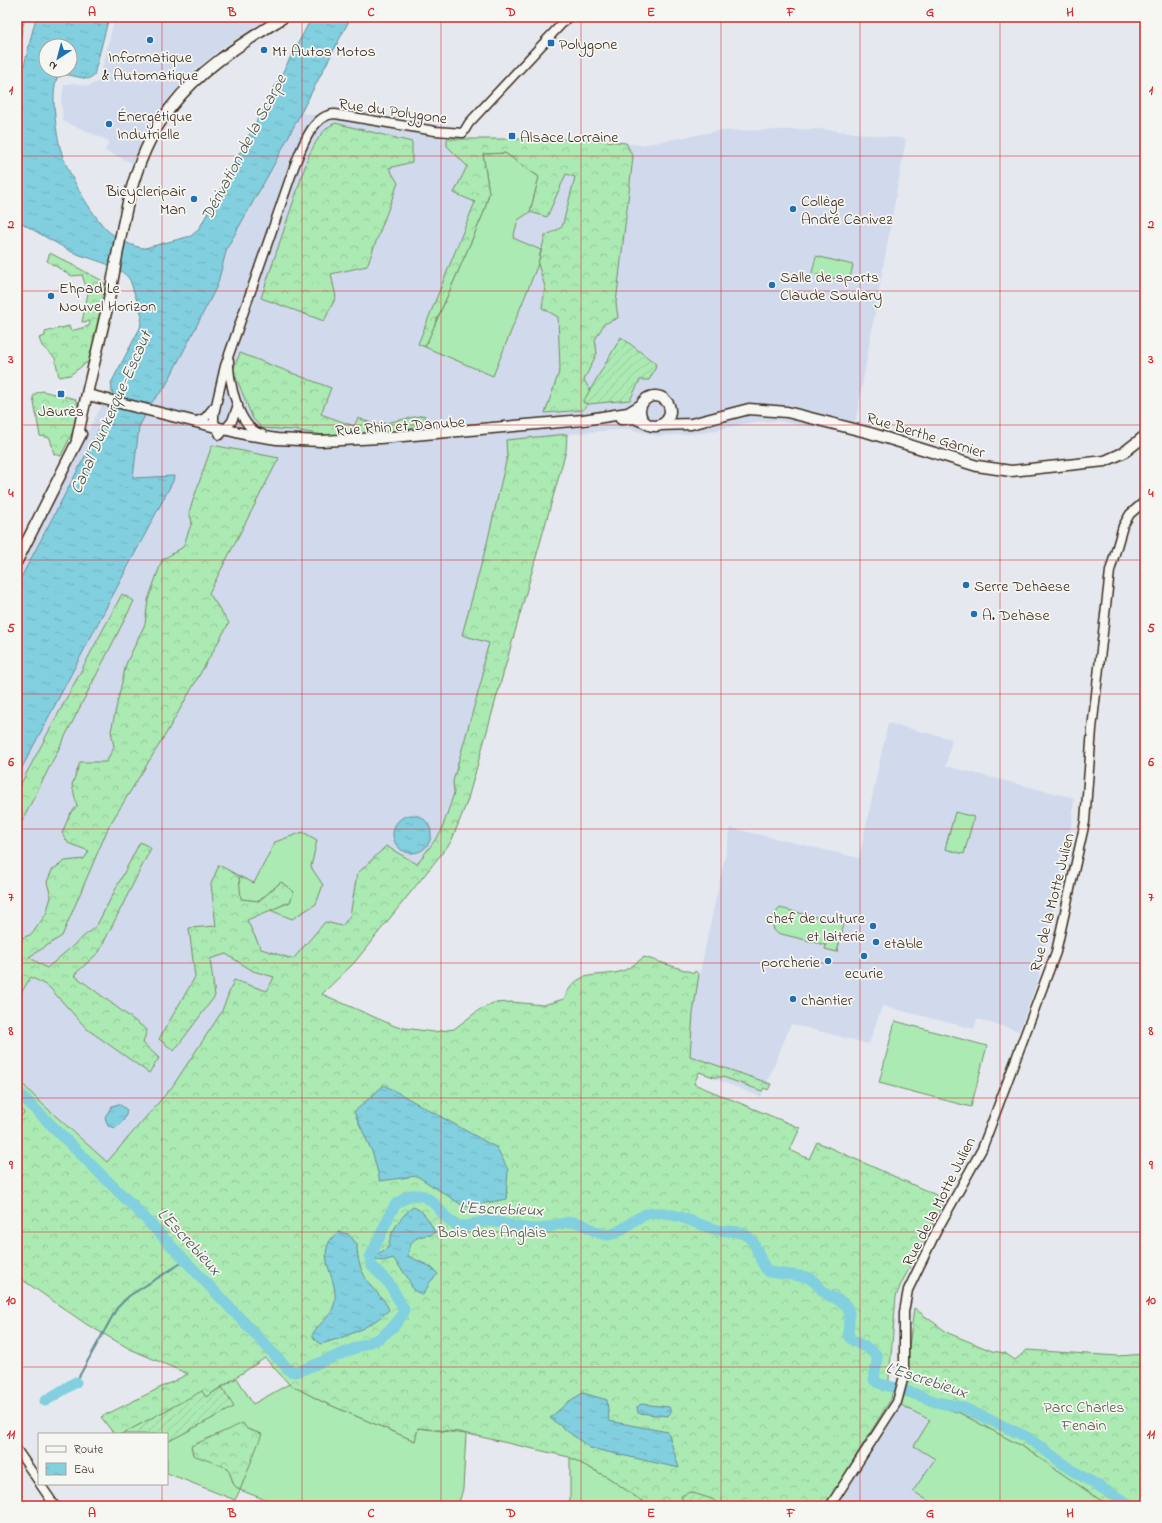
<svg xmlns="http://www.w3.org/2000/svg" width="1162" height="1523" font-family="'Indie Flower',sans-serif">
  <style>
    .built { fill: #d0daec }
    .grass { fill: #abeab2; stroke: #738a68; fill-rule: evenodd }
    .forest { fill: url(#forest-crowns); stroke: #738a68 }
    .garden { fill: url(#garden-furrows); stroke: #738a68 }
    .water { fill: url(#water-ripples); stroke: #668d92; fill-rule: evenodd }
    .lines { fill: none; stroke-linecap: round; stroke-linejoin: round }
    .stream { stroke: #668d92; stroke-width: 2 }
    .river { stroke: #82cfe0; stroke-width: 11 }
    .minor-casing { stroke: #3b2a1e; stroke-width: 11 }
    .major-casing { stroke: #3b2a1e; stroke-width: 13 }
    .minor { stroke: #f6f6f2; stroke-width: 8 }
    .major { stroke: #f6f6f2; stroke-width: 10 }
    .grid { fill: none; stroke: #d62828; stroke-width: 1; stroke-opacity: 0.55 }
    .poi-dot { fill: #1f6fb2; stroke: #f6f6f2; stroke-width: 1.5 }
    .labels { text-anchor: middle; stroke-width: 3.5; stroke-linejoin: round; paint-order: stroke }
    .poi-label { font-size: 16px; fill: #3b2a1e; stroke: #f6f6f2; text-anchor: start }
    .street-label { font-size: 16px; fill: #3b2a1e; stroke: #f6f6f2 }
    .park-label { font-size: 16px; fill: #575a43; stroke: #f6f6f2 }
    .water-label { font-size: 17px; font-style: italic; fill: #4d534e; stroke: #f6f6f2 }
    .neatline { fill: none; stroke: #d62828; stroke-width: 1.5 }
    .grid-label { font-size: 13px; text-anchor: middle; font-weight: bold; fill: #d62828 }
  </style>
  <defs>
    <pattern id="forest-crowns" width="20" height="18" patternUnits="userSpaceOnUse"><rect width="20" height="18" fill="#abeab2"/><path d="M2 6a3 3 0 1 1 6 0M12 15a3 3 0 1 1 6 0" fill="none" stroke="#94c999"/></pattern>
    <pattern id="garden-furrows" width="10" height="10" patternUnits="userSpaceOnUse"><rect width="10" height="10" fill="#abeab2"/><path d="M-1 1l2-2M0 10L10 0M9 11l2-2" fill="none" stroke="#94c999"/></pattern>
    <pattern id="water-ripples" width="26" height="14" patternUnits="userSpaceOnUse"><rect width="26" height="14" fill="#82cfe0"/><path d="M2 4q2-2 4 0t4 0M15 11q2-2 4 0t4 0" fill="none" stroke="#71b2c0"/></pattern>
  </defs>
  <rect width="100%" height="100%" fill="#e5e9ef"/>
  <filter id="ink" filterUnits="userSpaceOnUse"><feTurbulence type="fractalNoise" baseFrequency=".025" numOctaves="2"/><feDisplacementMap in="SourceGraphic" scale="8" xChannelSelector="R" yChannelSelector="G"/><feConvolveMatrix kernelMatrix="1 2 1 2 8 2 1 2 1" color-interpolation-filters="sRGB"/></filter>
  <g filter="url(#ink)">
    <path class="built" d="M 115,17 L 271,17 L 223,47 L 189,75 L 166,101 L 150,125 L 132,163 L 105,151 L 109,141 L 63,121 L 61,102 L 64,85 L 72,83 L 89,86 L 99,81 Z
      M 270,107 L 447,139 L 586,139 L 641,145 L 718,131 L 823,129 L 906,139 L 856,420 L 843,432 L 776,421 L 753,422 L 702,433 L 657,436 L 629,429 L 567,434 L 441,832 L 321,994 L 117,1171 L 39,1101 L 17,1119 L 17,577 L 89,429 L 180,261 Z
      M 888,723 L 952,739 L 946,766 L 1074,798 L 1072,822 L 1038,979 L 1019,1031 L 977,1019 L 974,1029 L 882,1006 L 869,1044 L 791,1024 L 761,1097 L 680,1065 L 731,828 L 859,858 Z
      M 891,1400 L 930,1420 L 935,1459 L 933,1504 L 932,1506 L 831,1506 L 827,1503 Z"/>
    <path class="grass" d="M 505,153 L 539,177 L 530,212 L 518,220 L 513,238 L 541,250 L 538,264 L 493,376 L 425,347 L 484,212 L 489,193 L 483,154 Z
      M 816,256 L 853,265 L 849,282 L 812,273 Z
      M 955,812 L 974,817 L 964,854 L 945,849 Z
      M 303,832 L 317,840 L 311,867 L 323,885 L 316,904 L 292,919 L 270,910 L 290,902 L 294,892 L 281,882 L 259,901 L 240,899 L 239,876 L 254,883 L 275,842 Z
      M 780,908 L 844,924 L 837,952 L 825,949 L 826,945 L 777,933 L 774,930 L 771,918 Z
      M 895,1021 L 987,1046 L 971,1107 L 879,1083 Z
      M 237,1378 L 253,1404 L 289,1384 L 323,1402 L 415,1441 L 418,1428 L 466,1434 L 463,1489 L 458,1506 L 281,1506 L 240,1490 L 235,1500 L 167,1473 L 167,1442 L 233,1407 L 222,1387 ZM 247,1429 L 261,1434 L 240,1490 L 234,1485 L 228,1468 Z
      M 903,1395 L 960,1413 L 1025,1448 L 1109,1506 L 932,1506 L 933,1504 L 913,1491 L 935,1459 L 914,1446 L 930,1420 L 899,1404 Z
      M 570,1457 L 609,1478 L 649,1506 L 570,1506 Z"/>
    <path class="forest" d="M 17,17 L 25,17 L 17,53 Z
      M 335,123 L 412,142 L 412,162 L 389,168 L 398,183 L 367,266 L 331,274 L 336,297 L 324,321 L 261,298 L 309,155 C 316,142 321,130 335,123 Z
      M 447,139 L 586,139 L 626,143 L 633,157 L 616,303 L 618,318 L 604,324 L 595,340 L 597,353 L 584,380 L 590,390 L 584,402 L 588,404 L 583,410 L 545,413 L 560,369 L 558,317 L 542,308 L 545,287 L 538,264 L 545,236 L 562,227 L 575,177 L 566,174 L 547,217 L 530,212 L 539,177 L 505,153 L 483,154 L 489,193 L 484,212 L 425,347 L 418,344 L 475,202 L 454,193 L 467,166 L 447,146 Z
      M 50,253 L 101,280 L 107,286 L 93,358 L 70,375 L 59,377 L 55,358 L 42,346 L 39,338 L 45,336 L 45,332 L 69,326 L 71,331 L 89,326 L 90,321 L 82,322 L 88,293 L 82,275 L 72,276 L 47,261 Z
      M 240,353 L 331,388 L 321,414 L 354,426 L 358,418 L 376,425 L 424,415 L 427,423 L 424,429 L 337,437 L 293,430 L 262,428 L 253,419 L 233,370 Z
      M 42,391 L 75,399 L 80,408 L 75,427 L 61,456 L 54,454 L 50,438 L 40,436 L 33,397 L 36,393 Z
      M 567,434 L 566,451 L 467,802 L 451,842 L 354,963 L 322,994 L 397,1027 L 434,1032 L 454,1029 L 479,1010 L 493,1003 L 512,1002 L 543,1005 L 564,999 C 577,969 593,978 619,972 C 628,970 637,962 644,957 L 694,973 L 695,971 L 699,974 L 693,1014 L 690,1056 L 771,1084 L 768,1090 L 764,1088 L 762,1091 L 723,1077 L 714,1077 L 699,1072 L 694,1084 L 800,1128 L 790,1150 L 809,1159 L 817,1142 L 945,1199 L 900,1286 L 896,1297 L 889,1379 L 890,1388 L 893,1389 L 891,1399 L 825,1506 L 649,1506 L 609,1478 L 569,1457 L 459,1432 L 418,1428 L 415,1441 L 323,1402 L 289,1384 L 265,1358 L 206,1397 L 202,1392 L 122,1434 L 114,1434 L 101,1417 L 188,1374 L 130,1349 L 86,1324 L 17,1276 L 17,1119 L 24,1113 L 17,1105 L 17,1078 L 39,1101 L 107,1162 L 172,1087 L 221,1013 L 234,980 L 267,991 L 274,977 L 253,971 L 226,954 L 210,959 L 215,996 L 174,1051 L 159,1039 L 195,977 L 189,928 L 216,926 L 211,884 L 219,865 L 239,876 L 241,899 L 259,901 L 281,882 L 294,892 L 290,902 L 247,920 L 261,949 L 293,959 L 325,922 L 342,926 L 350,916 L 357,874 L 386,846 L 417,864 L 441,832 L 454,793 L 453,781 L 483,675 L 483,663 L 489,643 L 462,635 L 487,543 L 507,457 L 506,440 Z
      M 212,445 L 279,458 L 209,593 L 229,623 L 167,732 L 109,826 L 62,936 L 29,957 L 47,968 L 97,925 L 140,842 L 151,848 L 99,952 L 74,975 L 147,1030 L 143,1043 L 159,1058 L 149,1073 L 87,1029 L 49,987 L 31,977 L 17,999 L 17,940 L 32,934 L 46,914 L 51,897 L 47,882 L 52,870 L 65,861 L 84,859 L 89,851 L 68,843 L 62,833 L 70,814 L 77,806 L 72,785 L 80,762 L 106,762 L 114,747 L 111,731 L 126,664 L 145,624 L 148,600 L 162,560 L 183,547 L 192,522 L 189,512 Z
      M 122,594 L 134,601 L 17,831 L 17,791 Z
      M 914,1308 L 948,1333 L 992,1351 L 1005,1353 L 1015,1360 L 1027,1350 L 1118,1356 L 1145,1354 L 1145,1506 L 1109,1506 L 1025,1448 L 960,1413 L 903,1395 Z
      M 243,1423 L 247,1429 L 262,1434 L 240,1490 L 234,1485 L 228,1468 L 193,1455 L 191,1446 Z"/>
    <path class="garden" d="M 621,337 L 655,363 L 656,367 L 649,380 L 640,380 L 630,400 L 588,404 L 583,402 Z
      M 222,1387 L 234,1407 L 167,1442 L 167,1434 L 122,1434 L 202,1391 L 206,1397 Z
      M 690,1492 L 712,1499 L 721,1506 L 685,1506 L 681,1496 Z"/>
    <path class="water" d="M 36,17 L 109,17 L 94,75 L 88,79 L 64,74 L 57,78 C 54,86 54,95 54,103 C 55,120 57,138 62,154 C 69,175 91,214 107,230 C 116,238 134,248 145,248 L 191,236 L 199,229 L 312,17 L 351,17 L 271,170 L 227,248 L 217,286 L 165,387 L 152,402 L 139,427 L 133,478 L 174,476 L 173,481 L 17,777 L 17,585 L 111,407 L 113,397 L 111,383 L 140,328 L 142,316 L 130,280 C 120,264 87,259 70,251 C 53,241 34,231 17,220 L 17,94 ZM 46,46 L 70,46 L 70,70 L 46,70 Z
      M393 834a19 19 0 1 1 38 0a19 19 0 1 1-38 0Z
      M 384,1085 L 497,1148 L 508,1170 L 506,1199 L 465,1207 L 417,1176 L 380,1181 L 373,1154 L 354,1112 Z
      M 119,1104 L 127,1110 C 126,1118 122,1123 116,1128 L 108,1126 L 105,1117 L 112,1106 Z
      M 413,1207 C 425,1211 429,1221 435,1232 L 431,1235 C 415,1236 410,1240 408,1256 L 431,1267 L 438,1274 L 430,1282 L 423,1295 L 413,1290 L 408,1278 L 393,1258 L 384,1261 L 376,1260 L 376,1255 L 389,1247 C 388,1234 402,1215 413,1207 Z
      M 338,1232 L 348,1234 L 357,1244 C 357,1260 361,1272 370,1285 C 377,1294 385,1299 389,1310 C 370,1328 346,1337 321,1344 L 317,1342 L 312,1335 C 317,1325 330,1317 333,1308 C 344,1281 309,1255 338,1232 Z
      M 583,1393 L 607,1400 L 609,1421 L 668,1432 L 679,1468 L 590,1448 L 550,1418 L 568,1402 Z
      M 641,1404 L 669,1407 L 671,1412 L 668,1416 L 638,1413 L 637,1407 Z"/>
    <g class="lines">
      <path class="stream" d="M 76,1382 L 117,1308 L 129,1296 L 186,1260"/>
      <path class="river" d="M 17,1091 L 145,1218 L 290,1371 L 297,1372 L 380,1338 L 394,1326 L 401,1317 L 404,1309 L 389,1283 L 372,1266 L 370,1258 L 391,1212 L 396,1204 L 410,1195 C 440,1192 440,1225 462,1226 C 471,1227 478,1221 488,1221 C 504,1222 522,1230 538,1229 C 550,1228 562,1221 574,1222 C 586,1223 595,1235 608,1235 C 621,1234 630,1221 642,1216 C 666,1205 695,1225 718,1230 C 728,1232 739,1230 747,1236 C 759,1244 758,1263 769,1272 L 807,1277 C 815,1280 818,1287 825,1293 C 832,1298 844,1300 848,1309 C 851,1317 847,1328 849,1337 C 855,1345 878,1348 877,1360 C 877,1367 874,1373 874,1380 L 878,1383 L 910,1392 L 936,1402 L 962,1407 L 1027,1437 L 1070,1469 L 1132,1506
        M 45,1401 L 76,1382"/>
      <g class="minor-casing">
        <path id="minor" d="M 229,361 C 228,380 239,430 262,434
          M 238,405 L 232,421 L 220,435 L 214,422 L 214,414 L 225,366 L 294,167 C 301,150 312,114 335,114 L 435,131 L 463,133 L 469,123 L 568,17
          M 194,422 L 205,418 L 214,407
          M 17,1450 L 39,1482
          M 40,1484 L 55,1506
          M 830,1506 L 897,1402 L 904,1376 L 904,1312 L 908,1290 L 936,1232 L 982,1149 L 1056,952 L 1085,822 L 1092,729 L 1110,571 L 1123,526 L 1130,514 L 1145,501"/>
      </g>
      <g class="major-casing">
        <path id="major" d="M 88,395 L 244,434 L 277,439 L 321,441 L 380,438 L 583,420 L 628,413 L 641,405
          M640 411a15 15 0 1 1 30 0a15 15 0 1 1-30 0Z
          M 621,419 L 634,418 L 648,424
          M 659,425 L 691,424 L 749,409 L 787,412 L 870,433 L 977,466 L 1011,471 L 1105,461 L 1123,453 L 1145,436
          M 77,440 C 86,394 98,349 108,304 C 122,236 127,163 171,107 C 202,67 243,43 284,17
          M 17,561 L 81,434"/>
      </g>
      <use href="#minor" class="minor"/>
      <use href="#major" class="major"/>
    </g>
  </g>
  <path class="grid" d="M 162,17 L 162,1434M 302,17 L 302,1506M 441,17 L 441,1506M 581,17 L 581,1506M 721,17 L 721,1506M 860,17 L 860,1506M 1000,17 L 1000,1506M 17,156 L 1145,156M 17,291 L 1145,291M 17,425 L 1145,425M 17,560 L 1145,560M 17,694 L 1145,694M 17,829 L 1145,829M 17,963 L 1145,963M 17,1098 L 1145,1098M 17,1232 L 1145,1232M 17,1367 L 1145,1367M 162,1484 L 162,1506"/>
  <g class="poi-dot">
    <circle cx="150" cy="40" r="4"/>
    <rect x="547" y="39" width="8" height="8" rx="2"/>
    <circle cx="264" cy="50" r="4"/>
    <circle cx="109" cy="124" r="4"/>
    <rect x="508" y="132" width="8" height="8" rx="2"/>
    <circle cx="194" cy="199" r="4"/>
    <circle cx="793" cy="209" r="4"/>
    <circle cx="772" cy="285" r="4"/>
    <circle cx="51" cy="296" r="4"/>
    <rect x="57" y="390" width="8" height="8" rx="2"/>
    <circle cx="966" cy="585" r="4"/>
    <circle cx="974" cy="614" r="4"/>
    <circle cx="873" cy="926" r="4"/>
    <circle cx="876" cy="942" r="4"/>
    <circle cx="864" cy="956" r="4"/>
    <circle cx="828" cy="961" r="4"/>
    <circle cx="793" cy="999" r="4"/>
  </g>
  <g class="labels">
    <g class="poi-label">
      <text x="559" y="49">Polygone</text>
      <text x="272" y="56">Mt Autos Motos</text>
      <text x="150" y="62" text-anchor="middle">Informatique<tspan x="150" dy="18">&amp; Automatique</tspan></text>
      <text x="117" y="121">Énergétique<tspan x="117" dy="18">Indutrielle</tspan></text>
      <text x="520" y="142">Alsace Lorraine</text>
      <text x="186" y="196" text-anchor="end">Bicycleripair<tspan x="186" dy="18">Man</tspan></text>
      <text x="801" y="206">Collège<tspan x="801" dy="18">André Canivez</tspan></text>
      <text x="780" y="282">Salle de sports<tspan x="780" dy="18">Claude Soulary</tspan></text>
      <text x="59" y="293">Ehpad Le<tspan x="59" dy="18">Nouvel Horizon</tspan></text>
      <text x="61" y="416" text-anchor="middle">Jaurès</text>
      <text x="974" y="591">Serre Dehaese</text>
      <text x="982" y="620">A. Dehase</text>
      <text x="865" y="923" text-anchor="end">chef de culture<tspan x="865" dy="18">et laiterie</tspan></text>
      <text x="884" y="948">etable</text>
      <text x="820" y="967" text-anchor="end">porcherie</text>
      <text x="864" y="978" text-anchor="middle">ecurie</text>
      <text x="801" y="1005">chantier</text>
    </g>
    <g class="street-label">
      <text transform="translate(393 110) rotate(8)" y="6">Rue du Polygone</text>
      <text transform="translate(400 425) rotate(-4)" y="6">Rue Rhin et Danube</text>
      <text transform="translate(926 434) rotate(17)" y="6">Rue Berthe Garnier</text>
      <text transform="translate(1051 902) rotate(-76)" y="6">Rue de la Motte Julien</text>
      <text transform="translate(938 1201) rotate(-63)" y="6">Rue de la Motte Julien</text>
    </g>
    <g class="park-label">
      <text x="492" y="1237">Bois des Anglais</text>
      <text x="1084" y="1412">Parc Charles<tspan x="1084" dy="18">Fenain</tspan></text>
    </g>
    <g class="water-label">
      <text transform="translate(243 147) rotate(-62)" y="6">Dérivation de la Scarpe</text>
      <text transform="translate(110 412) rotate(-66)" y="6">Canal Dunkerque-Escaut</text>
      <text transform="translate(501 1208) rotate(2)" y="6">L'Escrebieux</text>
      <text transform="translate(190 1241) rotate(47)" y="6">L'Escrebieux</text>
      <text transform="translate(927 1379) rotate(18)" y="6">L'Escrebieux</text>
    </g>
  </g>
  <rect width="1162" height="1523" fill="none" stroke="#f6f6f2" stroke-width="44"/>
  <rect x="38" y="1433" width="130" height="52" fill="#f6f6f2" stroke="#aba49d"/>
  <rect x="46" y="1446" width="20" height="6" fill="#f6f6f2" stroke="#aba49d"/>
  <text x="74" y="1453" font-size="12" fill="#3b2a1e">Route</text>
  <rect x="46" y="1463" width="20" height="12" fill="url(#water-ripples)" stroke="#aba49d"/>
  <text x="74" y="1473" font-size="12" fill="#3b2a1e">Eau</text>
  <g transform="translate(58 58) rotate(216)"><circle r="19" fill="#f6f6f2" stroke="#aba49d"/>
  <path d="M0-3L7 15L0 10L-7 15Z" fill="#1f6fb2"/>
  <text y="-6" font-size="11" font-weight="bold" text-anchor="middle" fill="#3b2a1e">N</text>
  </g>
  <rect x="22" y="22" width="1118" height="1479" class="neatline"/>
  <g class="grid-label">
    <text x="92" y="16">A</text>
    <text x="232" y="16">B</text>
    <text x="371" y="16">C</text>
    <text x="511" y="16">D</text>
    <text x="651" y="16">E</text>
    <text x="791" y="16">F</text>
    <text x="930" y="16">G</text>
    <text x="1070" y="16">H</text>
    <text x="11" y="94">1</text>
    <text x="1151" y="94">1</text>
    <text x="11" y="228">2</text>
    <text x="1151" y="228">2</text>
    <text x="11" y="363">3</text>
    <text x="1151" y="363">3</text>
    <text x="11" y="497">4</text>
    <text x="1151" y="497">4</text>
    <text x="11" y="632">5</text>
    <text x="1151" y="632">5</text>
    <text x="11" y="766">6</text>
    <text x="1151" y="766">6</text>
    <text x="11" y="901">7</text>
    <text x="1151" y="901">7</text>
    <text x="11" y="1035">8</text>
    <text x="1151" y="1035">8</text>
    <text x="11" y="1169">9</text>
    <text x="1151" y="1169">9</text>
    <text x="11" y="1304">10</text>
    <text x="1151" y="1304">10</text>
    <text x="11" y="1438">11</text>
    <text x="1151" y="1438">11</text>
    <text x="92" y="1517">A</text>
    <text x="232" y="1517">B</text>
    <text x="371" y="1517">C</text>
    <text x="511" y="1517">D</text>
    <text x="651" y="1517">E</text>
    <text x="791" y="1517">F</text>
    <text x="930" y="1517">G</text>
    <text x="1070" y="1517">H</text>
  </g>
</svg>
